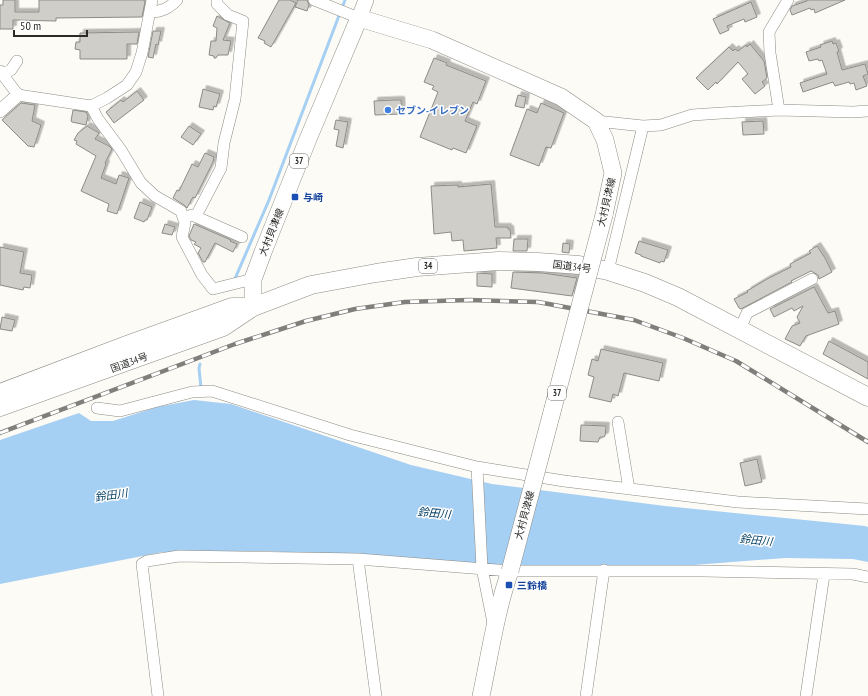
<svg xmlns="http://www.w3.org/2000/svg" width="868" height="696" font-family="'PT Sans Narrow','Noto Sans JP',sans-serif">
  <style>
    .water { fill: #a5cff3 }
    .lines { fill: none; stroke-linecap: round; stroke-linejoin: round }
    .stream { stroke: #a5cff3; stroke-width: 3 }
    .building { fill: #d0cec8; stroke: #8c8b85; filter: url(#shadow) }
    .minor-casing { stroke: #8d8b85; stroke-width: 12 }
    .tertiary-casing { stroke: #8d8b85; stroke-width: 14 }
    .secondary-casing { stroke: #8d8b85; stroke-width: 16 }
    .primary-casing { stroke: #8d8b85; stroke-width: 18 }
    .trunk-casing { stroke: #8d8b85; stroke-width: 19 }
    .minor { stroke: #fff; stroke-width: 11 }
    .tertiary { stroke: #fff; stroke-width: 13 }
    .secondary { stroke: #fff; stroke-width: 15 }
    .primary { stroke: #fff; stroke-width: 17 }
    .trunk { stroke: #fff; stroke-width: 18 }
    .rail-casing { stroke: #807f7b; stroke-width: 4.5 }
    .rail { stroke: #fff; stroke-width: 3; stroke-dasharray: 9; stroke-linecap: butt }
    .primary-bridge-casing { stroke: #8d8b85; stroke-width: 18; stroke-linecap: butt }
    .primary-bridge { stroke: #fff; stroke-width: 17 }
    .shop-dot { fill: #3f7fe0; stroke: #fff; stroke-width: 1.5 }
    .transit-dot { fill: #1a4fb4; stroke: #fff; stroke-width: 1.5 }
    .labels { text-anchor: middle; stroke-width: 3; stroke-linejoin: round; paint-order: stroke }
    .shield { fill: #fff; stroke: #6a6a68; stroke-width: 1 }
    .shield-label { font-size: 9px; font-weight: bold; fill: #2a2a27 }
    .shop-label { font-size: 10px; font-weight: bold; fill: #366cbe; stroke: #fff; text-anchor: start }
    .transit-label { font-size: 10px; font-weight: bold; fill: #164399; stroke: #fff; text-anchor: start }
    .street-label { font-size: 10px; fill: #2a2a27; stroke: #fff }
    .water-label { font-size: 11px; font-style: italic; fill: #043f65; stroke: #fff }
  </style>
  <defs>
    <filter id="shadow"><feDropShadow dx="3.5" dy="-3.5" stdDeviation="0" flood-color="#0004"/></filter>
  </defs>
  <rect width="100%" height="100%" fill="#fdfbf5"/>
  <path class="water" d="M 194,400 L 231,404 L 411,465 L 492,484 L 665,506 L 865,526 L 868,527 L 868,562 L 853,559 L 785,558 L 694,565 L 524,566 L 266,551 L 163,552 L 0,584 L 0,440 L 79,413 L 91,421 L 113,421 L 157,407 Z"/>
  <g class="lines">
    <path class="stream" d="M 342,8 L 345,0
      M 234,281 L 269,200 L 340,13
      M 200,364 L 199,368 L 201,388"/>
  </g>
  <path class="building" d="M 3,0 L 15,0 L 15,12 L 39,12 L 39,0 L 144,0 L 145,2 L 142,17 L 56,18 L 56,21 L 13,20 L 13,29 L 0,29 L 0,5 L 3,5 Z
    M 279,0 L 290,0 L 296,3 L 271,47 L 264,43 L 265,41 L 258,38 Z
    M 298,0 L 307,0 L 309,5 L 307,11 L 295,7 Z
    M 807,0 L 845,0 L 815,13 L 814,9 L 811,10 L 810,8 L 792,15 L 790,10 L 792,6 L 807,1 Z
    M 751,2 L 757,17 L 745,22 L 744,19 L 727,26 L 729,30 L 720,34 L 713,19 Z
    M 217,16 L 230,23 L 223,40 L 231,41 L 228,55 L 218,55 L 216,58 L 214,58 L 214,56 L 209,55 L 211,41 L 216,41 L 217,28 L 213,26 Z
    M 153,31 L 161,31 L 158,45 L 156,44 L 153,58 L 148,57 Z
    M 139,32 L 137,44 L 127,44 L 127,59 L 80,59 L 80,50 L 75,49 L 76,42 L 80,42 L 80,33 Z
    M 832,41 L 833,44 L 836,43 L 839,51 L 837,52 L 842,70 L 865,64 L 868,74 L 863,76 L 867,86 L 856,90 L 854,83 L 850,84 L 849,82 L 835,86 L 833,82 L 803,92 L 800,83 L 827,74 L 822,60 L 819,61 L 818,59 L 809,61 L 806,52 L 821,47 L 820,45 Z
    M 750,44 L 764,61 L 767,78 L 762,82 L 765,86 L 755,94 L 742,79 L 748,74 L 738,62 L 717,84 L 716,82 L 708,90 L 696,78 L 729,47 L 733,51 L 735,49 L 738,51 L 746,45 L 747,47 Z
    M 434,58 L 447,63 L 446,65 L 486,81 L 477,104 L 473,102 L 465,121 L 477,126 L 466,153 L 453,148 L 452,150 L 420,137 L 438,92 L 432,89 L 434,86 L 424,82 Z
    M 203,89 L 220,94 L 216,107 L 214,106 L 213,110 L 199,107 Z
    M 137,91 L 144,100 L 114,123 L 106,112 L 121,100 L 123,102 Z
    M 518,95 L 526,97 L 524,108 L 515,106 Z
    M 394,100 L 401,100 L 402,114 L 375,115 L 374,101 Z
    M 21,103 L 35,105 L 32,121 L 41,125 L 34,147 L 28,146 L 2,120 Z
    M 541,103 L 564,113 L 551,148 L 546,147 L 539,166 L 510,155 L 527,109 L 537,113 Z
    M 73,110 L 86,112 L 88,116 L 86,125 L 72,122 L 71,121 Z
    M 336,120 L 348,122 L 343,148 L 336,146 L 339,130 L 334,129 Z
    M 763,121 L 764,134 L 743,135 L 742,122 Z
    M 87,126 L 99,133 L 95,139 L 109,146 L 112,149 L 105,163 L 106,164 L 101,178 L 116,184 L 119,175 L 129,178 L 117,214 L 107,211 L 109,204 L 81,191 L 96,156 L 76,144 L 77,141 L 74,140 L 78,133 Z
    M 189,126 L 201,134 L 193,145 L 181,137 Z
    M 205,153 L 214,157 L 213,162 L 195,198 L 193,197 L 187,208 L 184,205 L 173,198 L 177,190 L 179,191 L 192,164 L 198,167 Z
    M 491,184 L 495,227 L 508,227 L 508,229 L 510,229 L 511,238 L 496,238 L 497,248 L 464,251 L 463,240 L 452,241 L 451,232 L 434,234 L 431,186 L 458,185 L 458,187 Z
    M 140,202 L 152,207 L 147,220 L 145,220 L 144,222 L 134,218 Z
    M 165,224 L 175,227 L 172,235 L 162,233 Z
    M 194,224 L 231,240 L 230,241 L 237,244 L 233,252 L 215,243 L 205,262 L 203,262 L 198,253 L 201,248 L 194,244 L 196,242 L 191,240 L 189,236 Z
    M 514,239 L 528,239 L 527,251 L 513,251 Z
    M 639,241 L 668,250 L 664,262 L 661,261 L 660,263 L 641,256 L 641,255 L 635,253 Z
    M 563,243 L 570,244 L 569,253 L 562,252 Z
    M 817,246 L 825,258 L 832,272 L 819,279 L 818,275 L 811,271 L 791,281 L 792,282 L 741,309 L 739,308 L 734,299 L 748,292 L 747,291 L 767,279 L 791,267 L 790,264 L 811,253 L 809,251 Z
    M 0,247 L 24,252 L 20,273 L 32,275 L 30,288 L 24,287 L 23,290 L 0,285 Z
    M 513,272 L 543,273 L 577,278 L 572,296 L 511,288 Z
    M 477,273 L 492,274 L 492,287 L 477,286 Z
    M 814,287 L 828,313 L 835,311 L 839,324 L 806,336 L 800,346 L 785,339 L 792,326 L 800,323 L 797,317 L 803,306 L 794,311 L 792,308 L 774,317 L 770,309 Z
    M 2,317 L 15,320 L 12,331 L 0,329 Z
    M 829,341 L 868,362 L 868,379 L 823,354 Z
    M 601,349 L 663,363 L 659,381 L 624,373 L 618,396 L 613,394 L 611,402 L 589,397 L 594,377 L 588,375 L 592,359 L 598,361 Z
    M 581,425 L 606,426 L 605,436 L 604,437 L 600,437 L 598,442 L 580,441 Z
    M 757,459 L 762,482 L 745,486 L 740,463 Z"/>
  <g class="lines">
    <g class="minor-casing">
      <path id="minor" d="M 314,0 L 359,18
        M 150,12 C 162,12 169,8 177,0
        M 0,71 L 18,95 L 91,106 L 107,98 L 127,85 L 136,72 L 142,53 L 152,0
        M 3,74 L 11,70 L 17,61
        M 91,106 L 98,119 L 121,150 L 141,183 L 155,196 L 181,211 L 185,223 L 182,237 L 202,275 L 213,289 L 253,279
        M 779,110 L 770,53 L 769,32 L 788,0
        M 596,121 L 643,126 L 661,125 L 692,115 L 722,113 L 779,110 L 853,112 L 868,111
        M 189,216 L 192,215 L 242,237
        M 196,216 L 221,168 L 224,143 L 235,99 L 243,21 L 228,15 L 217,4 L 217,0
        M 608,271 L 643,126
        M 740,329 L 747,313 L 812,279
        M 97,408 L 120,411 L 192,392 L 212,391 L 350,435 L 477,467 L 564,481 L 738,502 L 868,509
        M 618,422 L 629,489
        M 477,467 L 482,568 L 493,623
        M 358,559 L 376,696
        M 158,696 L 142,564 L 147,561 L 179,556 L 358,559 L 510,571 L 703,571 L 853,574 L 868,577
        M 586,696 L 604,570
        M 806,696 L 824,575"/>
    </g>
    <g class="tertiary-casing">
      <path id="tertiary" d="M 0,111 L 18,95"/>
    </g>
    <g class="secondary-casing">
      <path id="secondary" d="M 359,18 L 366,0"/>
    </g>
    <g class="primary-casing">
      <path id="primary" d="M 253,307 L 253,279 L 263,252 L 308,139 L 359,18 L 432,40 L 561,97 L 596,121 L 605,140 L 613,173 L 604,215
        M 481,696 C 490,654 496,611 510,571"/>
    </g>
    <g class="trunk-casing">
      <path id="trunk" d="M 0,393 L 127,345 L 232,307 L 252,307
        M 0,407 L 223,327 L 253,307 L 311,285 L 376,273 L 417,267 L 498,261 L 538,262 L 579,265 L 608,271 L 645,283 L 678,297 L 868,397"/>
    </g>
    <use href="#minor" class="minor"/>
    <use href="#tertiary" class="tertiary"/>
    <use href="#secondary" class="secondary"/>
    <use href="#primary" class="primary"/>
    <use href="#trunk" class="trunk"/>
    <g class="rail-casing">
      <path id="rail" d="M 0,433 L 235,344 L 306,321 L 355,309 L 405,302 L 469,300 L 538,302 L 634,320 L 683,338 L 736,361 L 868,442"/>
    </g>
    <use href="#rail" class="rail"/>
    <g class="primary-bridge-casing">
      <path id="primary-bridge" d="M 510,571 L 604,215"/>
    </g>
    <use href="#primary-bridge" class="primary-bridge"/>
  </g>
  <circle class="shop-dot" cx="388" cy="110" r="4"/>
  <g class="transit-dot">
    <rect x="291" y="193" width="8" height="8" rx="2"/>
    <rect x="505" y="581" width="8" height="8" rx="2"/>
  </g>
  <g class="labels">
    <g class="shield">
      <rect x="290" y="154" width="18" height="14" rx="3"/>
      <rect x="419" y="259" width="18" height="14" rx="3"/>
      <rect x="548" y="386" width="18" height="14" rx="3"/>
    </g>
    <g class="shield-label">
      <text x="299" y="164">37</text>
      <text x="428" y="269">34</text>
      <text x="557" y="396">37</text>
    </g>
    <g class="shop-label">
      <text x="396" y="114">セブン-イレブン</text>
    </g>
    <g class="transit-label">
      <text x="303" y="201">与崎</text>
      <text x="517" y="589">三鈴橋</text>
    </g>
    <g class="street-label">
      <text transform="translate(606 202) rotate(-77)" y="4">大村貝津線</text>
      <text transform="translate(271 232) rotate(-68)" y="4">大村貝津線</text>
      <text transform="translate(572 266) rotate(7)" y="4">国道34号</text>
      <text transform="translate(129 362) rotate(-20)" y="4">国道34号</text>
      <text transform="translate(524 515) rotate(-75)" y="4">大村貝津線</text>
    </g>
    <g class="water-label">
      <text transform="translate(111 495) rotate(-8)" y="4">鈴田川</text>
      <text transform="translate(434 513) rotate(5)" y="4">鈴田川</text>
      <text transform="translate(756 540) rotate(6)" y="4">鈴田川</text>
    </g>
  </g>
  <path d="M14 30v6h73v-6" fill="none" stroke="#2a2a27" stroke-width="2"/>
  <text x="20" y="30" font-size="12" fill="#2a2a27" stroke="#ffffff" stroke-width="3" paint-order="stroke">50 m</text>
</svg>
